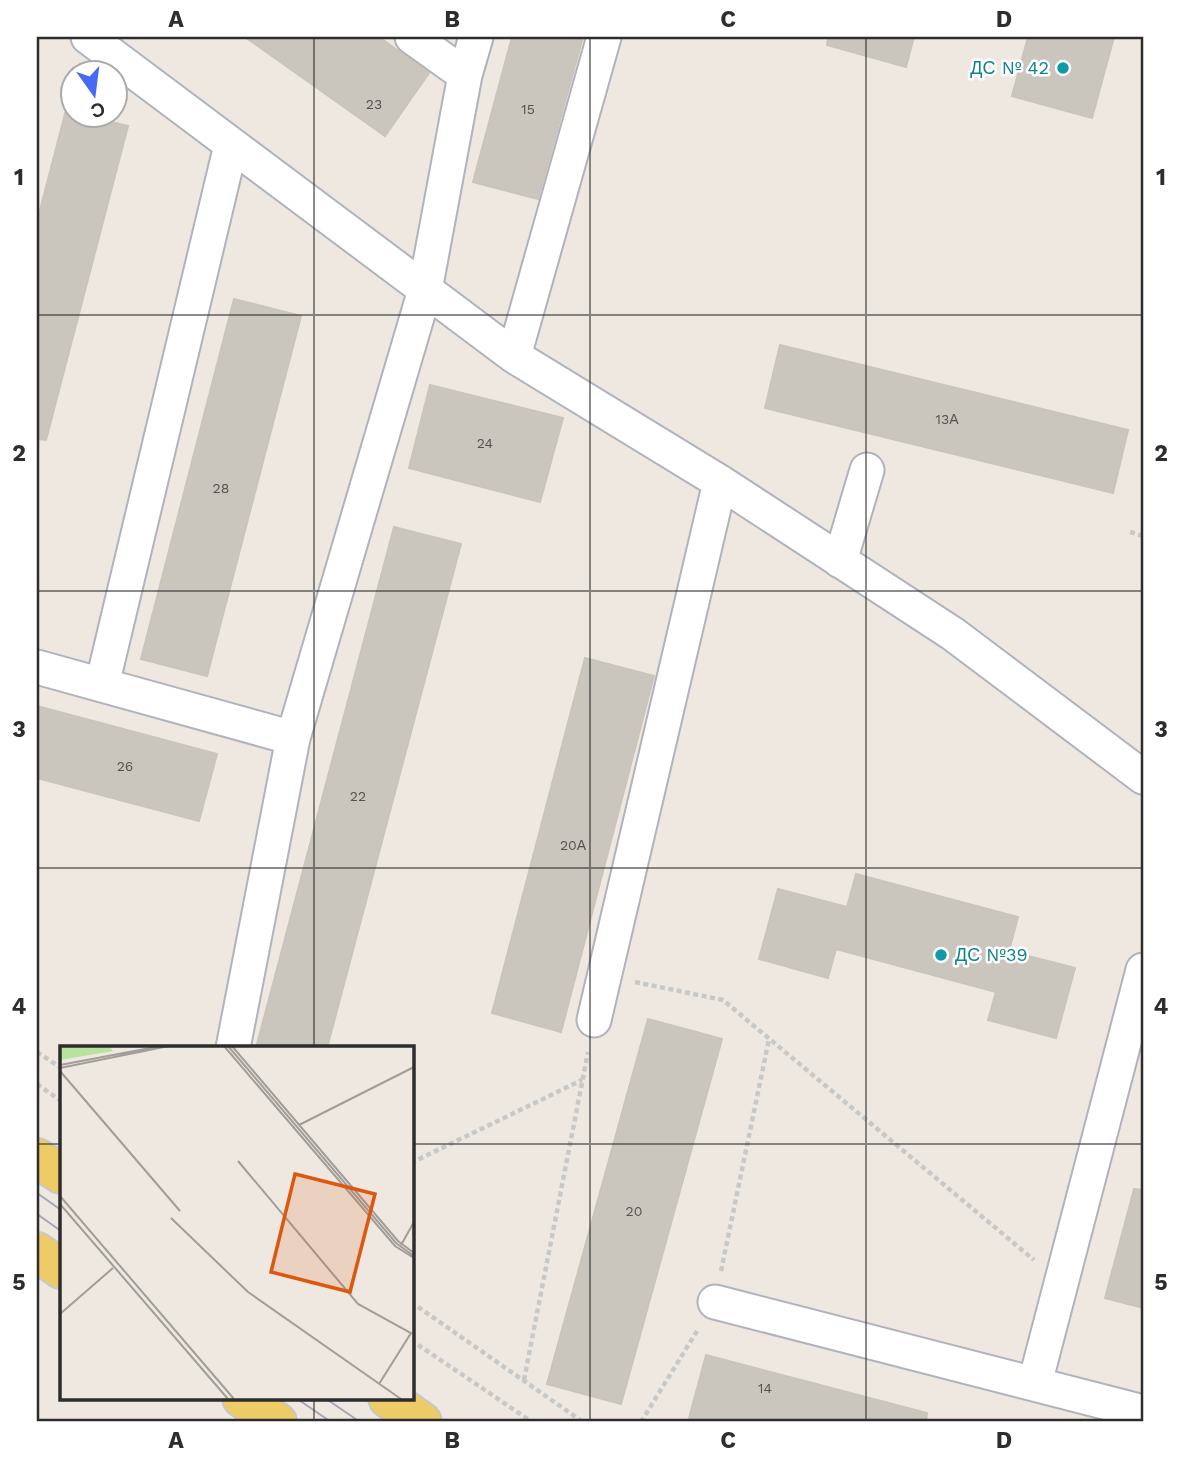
<svg xmlns="http://www.w3.org/2000/svg" width="1180" height="1459" font-family="'Work Sans',sans-serif">
  <style>
    .building { fill: #cac6be; stroke: #cac4ba; stroke-width: 2 }
    .lines { fill: none; stroke-linecap: round; stroke-linejoin: round }
    .minor-casing { stroke: #b0b3bd; stroke-width: 37 }
    .major-casing { stroke: #c8c8c8; stroke-width: 42 }
    .path { stroke: #c8c8c8; stroke-width: 4.5; stroke-dasharray: 5 3.5; stroke-linecap: butt }
    .minor { stroke: #fff; stroke-width: 33 }
    .major { stroke: #edcb66; stroke-width: 38 }
    .tram { stroke: #a3a6b6; stroke-width: 2 }
    .grid { fill: none; stroke: #2d2d2d; stroke-width: 2; stroke-opacity: 0.55 }
    .culture-dot { fill: #0f9aa8; stroke: #fff; stroke-width: 2.5 }
    .labels { text-anchor: middle; stroke-width: 5; stroke-linejoin: round; paint-order: stroke }
    .number-label { font-size: 14px; fill: #545351 }
    .culture-label { font-size: 18px; fill: #0d838f; stroke: #fff; text-anchor: end }
    .inset-road { fill: none; stroke: #a19d98; stroke-width: 2 }
    .view { fill: #df570e; fill-opacity: 0.15; stroke: #df570e; stroke-width: 3.5 }
    .inset-edge { fill: none; stroke: #2d2d2d; stroke-width: 3.5 }
    .neatline { fill: none; stroke: #2d2d2d; stroke-width: 2.5 }
    .grid-label { font-size: 23px; text-anchor: middle; font-weight: bold; fill: #2d2d2d }
  </style>
  <rect width="100%" height="100%" fill="#eee8e0"/>
  <path class="building" d="M 245,37 L 379,37 L 429,73 L 385,136 Z
    M 512,37 L 583,37 L 538,199 L 473,182 Z
    M 828,37 L 914,37 L 906,67 L 827,45 Z
    M 1028,37 L 1114,37 L 1092,118 L 1012,96 Z
    M 66,110 L 74,112 L 74,116 L 87,116 L 128,126 L 46,440 L 37,439 L 37,222 Z
    M 234,299 L 301,316 L 207,676 L 141,659 Z
    M 780,345 L 1128,430 L 1113,493 L 765,408 Z
    M 430,385 L 563,418 L 540,502 L 409,468 Z
    M 394,527 L 461,544 L 327,1048 L 256,1048 Z
    M 585,658 L 654,676 L 561,1032 L 492,1013 Z
    M 37,706 L 217,754 L 199,821 L 37,778 Z
    M 856,874 L 1018,917 L 1009,951 L 1075,968 L 1056,1038 L 988,1020 L 996,992 L 836,949 L 828,978 L 759,959 L 778,889 L 847,907 Z
    M 648,1019 L 722,1039 L 621,1404 L 547,1384 Z
    M 1134,1189 L 1143,1190 L 1143,1308 L 1105,1298 Z
    M 706,1355 L 927,1413 L 926,1422 L 688,1422 Z"/>
  <g class="lines">
    <g class="minor-casing">
      <path id="minor" d="M 88,37 L 514,356 L 720,482 L 953,634 L 1143,777
        M 465,75 L 476,37
        M 514,356 L 604,37
        M 840,561 L 867,470
        M 37,667 L 293,738
        M 102,685 L 231,145
        M 594,1020 L 720,482
        M 233,1048 L 293,738 L 425,290 L 465,75 L 412,37
        M 715,1302 L 1143,1412
        M 1035,1383 L 1143,970"/>
    </g>
    <g class="major-casing">
      <path id="major" d="M 37,1158 L 61,1174
        M 37,1252 L 61,1269
        M 242,1398 L 277,1422
        M 388,1398 L 422,1422"/>
    </g>
    <path class="path" d="M 1130,532 L 1143,536
      M 635,982 L 723,1000 L 1034,1260
      M 37,1052 L 61,1068
      M 37,1084 L 61,1101
      M 411,1163 L 582,1080
      M 721,1271 L 769,1039
      M 411,1302 L 583,1422
      M 411,1340 L 532,1422
      M 524,1380 L 588,1052
      M 641,1422 L 697,1331"/>
    <use href="#minor" class="minor"/>
    <use href="#major" class="major"/>
    <path class="tram" d="M 37,1193 L 61,1210
      M 37,1214 L 61,1231
      M 296,1398 L 331,1422
      M 325,1398 L 360,1422"/>
  </g>
  <path class="grid" d="M 314,37 L 314,1048M 590,37 L 590,1422M 866,37 L 866,1422M 37,315 L 1143,315M 37,591 L 1143,591M 37,868 L 1143,868M 37,1144 L 61,1144M 411,1144 L 1143,1144M 314,1398 L 314,1422"/>
  <g class="culture-dot">
    <circle cx="1063" cy="68" r="7"/>
    <circle cx="941" cy="955" r="7"/>
  </g>
  <g class="labels">
    <g class="number-label">
      <text x="374" y="109">23</text>
      <text x="528" y="114">15</text>
      <text x="947" y="424">13А</text>
      <text x="485" y="448">24</text>
      <text x="221" y="493">28</text>
      <text x="125" y="771">26</text>
      <text x="358" y="801">22</text>
      <text x="573" y="850">20А</text>
      <text x="634" y="1216">20</text>
      <text x="765" y="1393">14</text>
    </g>
    <g class="culture-label">
      <text x="1049" y="74">ДС № 42</text>
      <text x="955" y="961" text-anchor="start">ДС №39</text>
    </g>
  </g>
  <g transform="translate(60 1046)">
    <rect width="354" height="354" fill="#eee8e0"/>
    <path d="M 0,0 L 49,0 L 53,5 L 0,14 Z" fill="#b7e29f"/>
    <path class="inset-road" d="M 164,0 L 335,200 L 354,212M 168,0 L 336,197 L 354,210M 172,0 L 338,195 L 354,207M 0,19 L 101,0M 0,22 L 109,0M 0,25 L 120,165M 239,79 L 354,21M 178,115 L 298,258 L 351,287 L 319,338M 0,150 L 174,353M 0,158 L 168,353M 111,172 L 188,246 L 341,353M 341,199 L 354,176M 0,268 L 53,222"/>
    <path class="view" d="M 235,128 L 315,148 L 290,246 L 211,226 Z"/>
    <rect width="354" height="354" class="inset-edge"/>
  </g>
  <rect width="1180" height="1459" fill="none" stroke="#ffffff" stroke-width="77"/>
  <g transform="translate(94 94) rotate(166)"><circle r="33" fill="#ffffff" stroke="#ababab" stroke-width="2"/>
  <path d="M0-5L12 26L0 18L-12 26Z" fill="#476af4"/>
  <text y="-10" font-size="19" font-weight="bold" text-anchor="middle" fill="#2d2d2d">С</text>
  </g>
  <rect x="38" y="38" width="1104" height="1382" class="neatline"/>
  <g class="grid-label">
    <text x="176" y="27">A</text>
    <text x="452" y="27">B</text>
    <text x="728" y="27">C</text>
    <text x="1004" y="27">D</text>
    <text x="19" y="185">1</text>
    <text x="1161" y="185">1</text>
    <text x="19" y="461">2</text>
    <text x="1161" y="461">2</text>
    <text x="19" y="737">3</text>
    <text x="1161" y="737">3</text>
    <text x="19" y="1014">4</text>
    <text x="1161" y="1014">4</text>
    <text x="19" y="1290">5</text>
    <text x="1161" y="1290">5</text>
    <text x="176" y="1448">A</text>
    <text x="452" y="1448">B</text>
    <text x="728" y="1448">C</text>
    <text x="1004" y="1448">D</text>
  </g>
</svg>
